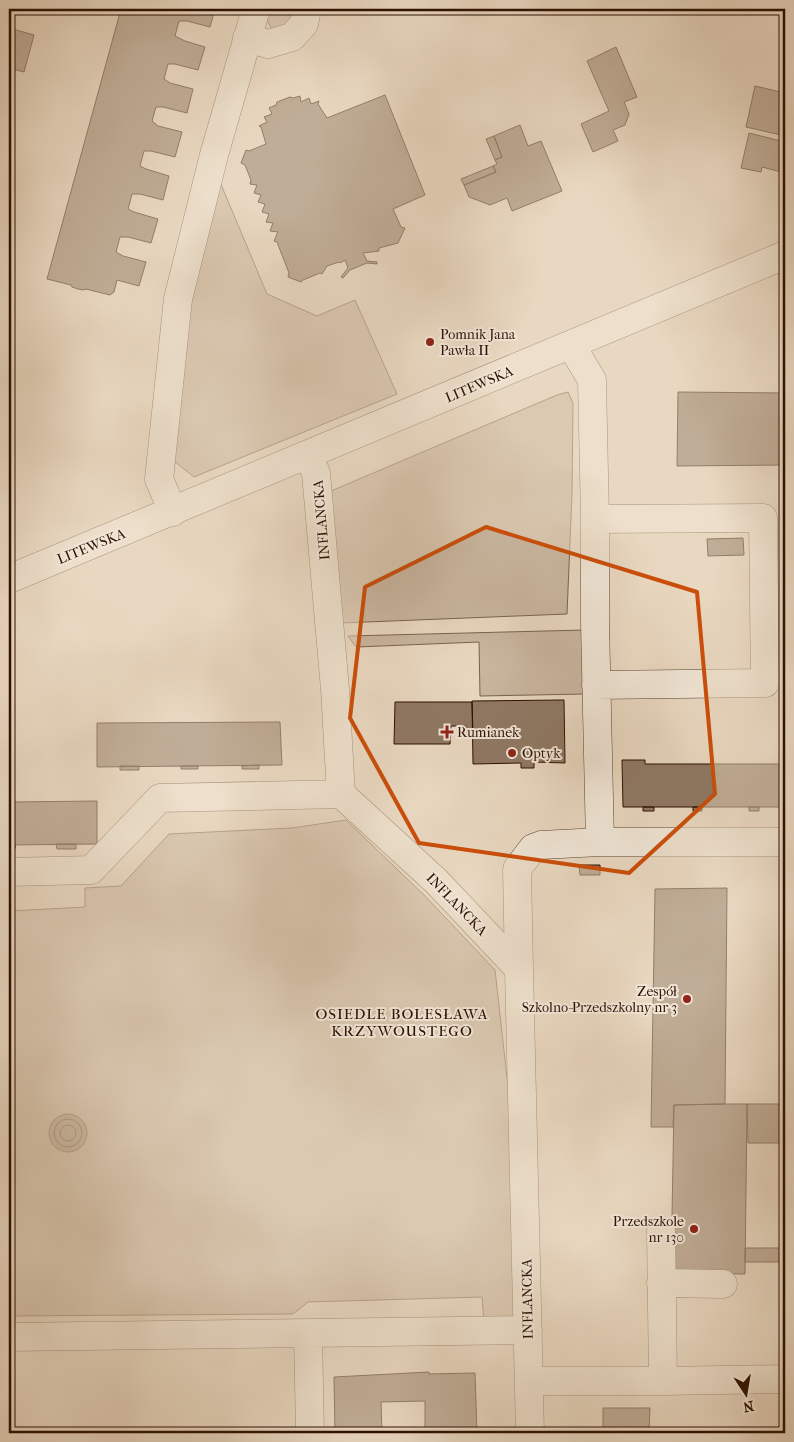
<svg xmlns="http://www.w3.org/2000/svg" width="794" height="1442" font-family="'IM FELL French Canon',serif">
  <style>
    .green { fill: #c9b6a0; stroke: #7b6250 }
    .water { fill: #a9947f; stroke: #775f4c }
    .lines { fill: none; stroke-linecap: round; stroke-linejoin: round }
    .shore { stroke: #6b5240; stroke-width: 1 }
    .building { fill: #8f7864; stroke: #2d0f00 }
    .minor-casing { stroke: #5c4130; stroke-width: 29 }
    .minor { stroke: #f1e6d7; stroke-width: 28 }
    .marked { fill: none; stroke: #cc4e0a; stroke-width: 4; stroke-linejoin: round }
    .poi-dot { fill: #8f2418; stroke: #f1e6d7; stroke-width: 2 }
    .labels { text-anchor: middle; stroke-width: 4; stroke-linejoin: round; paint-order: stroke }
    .poi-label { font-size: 14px; fill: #2d0f00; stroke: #f1e6d7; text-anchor: start }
    .street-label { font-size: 14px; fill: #2d0f00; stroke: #f1e6d7 }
    .neighbourhood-label { font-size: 15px; letter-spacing: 1px; fill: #2d0f00; stroke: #f1e6d7 }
  </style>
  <rect width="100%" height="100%" fill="#e9d8c1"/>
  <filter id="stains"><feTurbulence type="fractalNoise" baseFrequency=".004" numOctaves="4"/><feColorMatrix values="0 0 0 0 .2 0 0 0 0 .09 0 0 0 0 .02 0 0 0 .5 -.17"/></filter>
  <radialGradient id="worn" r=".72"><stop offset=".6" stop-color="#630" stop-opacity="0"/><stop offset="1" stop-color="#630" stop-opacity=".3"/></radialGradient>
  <path class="green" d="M 268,9 L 296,9 L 294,21 L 273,30 C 268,24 265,16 268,9 Z
    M 220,182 L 267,294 L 317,316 L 355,300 L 397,394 L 194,477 L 174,461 L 191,305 Z
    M 568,392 L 573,403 L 572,494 L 567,614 L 341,623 L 331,491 L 557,395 Z
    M 585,630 L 585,694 L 480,696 L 479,642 L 356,647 L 348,636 Z
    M 346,820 L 425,896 L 495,970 L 510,1105 L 515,1316 L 484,1322 L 482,1297 L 308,1302 L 293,1314 L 9,1316 L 9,911 L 85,907 L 85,888 L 121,886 L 169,834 L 292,828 Z"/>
  <path class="water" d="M49 1133a19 19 0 1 1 38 0a19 19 0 1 1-38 0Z"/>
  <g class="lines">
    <path class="shore" d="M54 1133a14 14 0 1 1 28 0a14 14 0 1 1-28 0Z
      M60 1133a8 8 0 1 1 16 0a8 8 0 1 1-16 0Z"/>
  </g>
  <path class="building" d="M 121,9 L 215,9 L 210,27 L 187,21 L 179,21 L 175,36 L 185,41 L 205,47 L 198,70 L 175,64 L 168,64 L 164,79 L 170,83 L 193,89 L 187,113 L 163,107 L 156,107 L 152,121 L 158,126 L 182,132 L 175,157 L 151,151 L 144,151 L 140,166 L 146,169 L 169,176 L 163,200 L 140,194 L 132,194 L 128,209 L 134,212 L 158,219 L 151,243 L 128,237 L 120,237 L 116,252 L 123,256 L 146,262 L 139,286 L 117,280 L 114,292 L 110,295 L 86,289 L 83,290 L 78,289 L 72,287 L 71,285 L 47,279 Z
    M 9,28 L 34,35 L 24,72 L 9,68 Z
    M 616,47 L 637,97 L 624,102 L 629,114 L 625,125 L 613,130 L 618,141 L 593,152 L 581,124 L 609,111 L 587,61 Z
    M 755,86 L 785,93 L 785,119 L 781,135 L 746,127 Z
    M 385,95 L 425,195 L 393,209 L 401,227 L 405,228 L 398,243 L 379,248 L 379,251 L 363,253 L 367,261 L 377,262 L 377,264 L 367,263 L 350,270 L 343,278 L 341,277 L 348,268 L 345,260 L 340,263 L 339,262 L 327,266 L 322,274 L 320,273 L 303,280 L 301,282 L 288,277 L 289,273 L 277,242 L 274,241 L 278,232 L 270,231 L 273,223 L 266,222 L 269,214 L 262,212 L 265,204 L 258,202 L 261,195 L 254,193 L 257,185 L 250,184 L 251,180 L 245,165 L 241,163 L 246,150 L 249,151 L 266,144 L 261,127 L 259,126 L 267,122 L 264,117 L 272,114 L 269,108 L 276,105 L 277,102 L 290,97 L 293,98 L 300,96 L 301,102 L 309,98 L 311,104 L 319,101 L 318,104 L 327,118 Z
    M 520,125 L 528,146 L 541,141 L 562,191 L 512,211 L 507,198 L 490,205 L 469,197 L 464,185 L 496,172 L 493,166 L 497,164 L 495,160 L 502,157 L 494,136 Z
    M 749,133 L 785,142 L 785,173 L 762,167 L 761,172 L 741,168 Z
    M 494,136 L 502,157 L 495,160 L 486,139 Z
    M 493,166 L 496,172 L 464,185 L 461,179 Z
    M 678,392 L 785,393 L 785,465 L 677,466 Z
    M 743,538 L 744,555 L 708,556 L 707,539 Z
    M 562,700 L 564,700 L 565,763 L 534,762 L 534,768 L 521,768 L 521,763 L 473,764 L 472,701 Z
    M 395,702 L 472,702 L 473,733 L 466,733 L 466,726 L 451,726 L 450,744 L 394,744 Z
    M 280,722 L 282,765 L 97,767 L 97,723 Z
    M 622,760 L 645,760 L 645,764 L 785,764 L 785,807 L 623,807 Z
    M 259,765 L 259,769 L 242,769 L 242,766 Z
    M 120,766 L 139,766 L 139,770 L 120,770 Z
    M 181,766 L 198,766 L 198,769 L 181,769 Z
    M 97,801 L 97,844 L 9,845 L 9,802 Z
    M 643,807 L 654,807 L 654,811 L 643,811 Z
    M 693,807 L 702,807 L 702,811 L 693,811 Z
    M 749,807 L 759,807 L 759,811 L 749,811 Z
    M 16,844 L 15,849 L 9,849 L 9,845 Z
    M 56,844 L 76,844 L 76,849 L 57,849 Z
    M 579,865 L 600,865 L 600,875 L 580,875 Z
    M 727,888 L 725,1104 L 674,1105 L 673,1127 L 651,1127 L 655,889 Z
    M 725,1104 L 747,1104 L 745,1274 L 671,1273 L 674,1105 Z
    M 747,1104 L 785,1104 L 785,1143 L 748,1143 Z
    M 745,1248 L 785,1248 L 785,1262 L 745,1262 Z
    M 429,1372 L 429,1374 L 475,1373 L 477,1433 L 425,1433 L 425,1401 L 381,1402 L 382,1433 L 335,1433 L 334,1377 Z
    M 603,1408 L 650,1408 L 649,1429 L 647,1430 L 647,1433 L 603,1433 Z
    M 598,1428 L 603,1428 L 603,1433 L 598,1433 Z"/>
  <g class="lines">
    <g class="minor-casing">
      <path id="minor" d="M 247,38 L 268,44 L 292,37 L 304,24 L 307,9
        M 308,455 L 316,473 L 335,689 L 341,794 L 436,881 L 519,969 L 530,1433
        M 173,512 L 159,479 L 178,299 L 214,155 L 256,9
        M 595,519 L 763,518 L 765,683 L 596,685
        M 9,579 L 785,255
        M 600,842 L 785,842
        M 9,872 L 91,870 L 160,798 L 341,794
        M 519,969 L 517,869 L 533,848 L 541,845 L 600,842 L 595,623 L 595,519 L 592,380 L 571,345
        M 661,1231 L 663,1381
        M 661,1283 L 723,1284
        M 308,1335 L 310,1433
        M 9,1337 L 528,1330
        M 529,1381 L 663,1381 L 785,1379"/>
    </g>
    <use href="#minor" class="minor"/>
  </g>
  <path d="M0 0H794V1442H0ZM 486,527 L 697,592 L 715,794 L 629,873 L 419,843 L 350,718 L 365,587 Z" fill="#e9d8c1" fill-opacity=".55" fill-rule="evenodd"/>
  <path class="marked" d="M 486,527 L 697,592 L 715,794 L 629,873 L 419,843 L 350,718 L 365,587 Z"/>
  <g class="poi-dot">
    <circle cx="430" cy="342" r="5"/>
    <path d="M444.5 724.5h5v5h5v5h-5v5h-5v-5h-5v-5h5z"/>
    <circle cx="512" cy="753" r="5"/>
    <circle cx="687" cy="999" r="5"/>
    <circle cx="694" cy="1229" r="5"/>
  </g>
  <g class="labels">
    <g class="poi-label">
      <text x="440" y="339">Pomnik Jana<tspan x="440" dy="16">Pawła II</tspan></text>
      <text x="457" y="737">Rumianek</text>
      <text x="522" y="758">Optyk</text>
      <text x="677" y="996" text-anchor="end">Zespół<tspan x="677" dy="16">Szkolno-Przedszkolny nr 3</tspan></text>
      <text x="684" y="1226" text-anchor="end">Przedszkole<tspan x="684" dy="16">nr 130</tspan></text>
    </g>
    <g class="street-label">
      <text transform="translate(479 384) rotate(-23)" y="5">LITEWSKA</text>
      <text transform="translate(321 520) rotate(-95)" y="5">INFLANCKA</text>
      <text transform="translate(91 546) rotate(-22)" y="5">LITEWSKA</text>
      <text transform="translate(457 904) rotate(46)" y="5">INFLANCKA</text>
      <text transform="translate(527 1299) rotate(-91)" y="5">INFLANCKA</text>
    </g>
    <g class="neighbourhood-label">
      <text x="402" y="1019">OSIEDLE BOLESŁAWA<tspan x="402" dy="17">KRZYWOUSTEGO</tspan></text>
    </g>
  </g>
  <rect width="794" height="1442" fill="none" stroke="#e9d8c1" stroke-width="30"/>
  <rect x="10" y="10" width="774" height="1422" fill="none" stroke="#2d0f00" stroke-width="2.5"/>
  <rect x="15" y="15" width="764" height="1412" fill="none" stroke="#2d0f00"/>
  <g transform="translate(746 1394) rotate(168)" stroke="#f1e6d7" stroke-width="4" paint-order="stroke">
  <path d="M0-4L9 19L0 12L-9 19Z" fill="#2d0f00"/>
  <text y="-8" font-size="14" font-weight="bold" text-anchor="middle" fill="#2d0f00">N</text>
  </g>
  <rect width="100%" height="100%" filter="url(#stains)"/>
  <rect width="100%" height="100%" fill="url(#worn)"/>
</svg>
